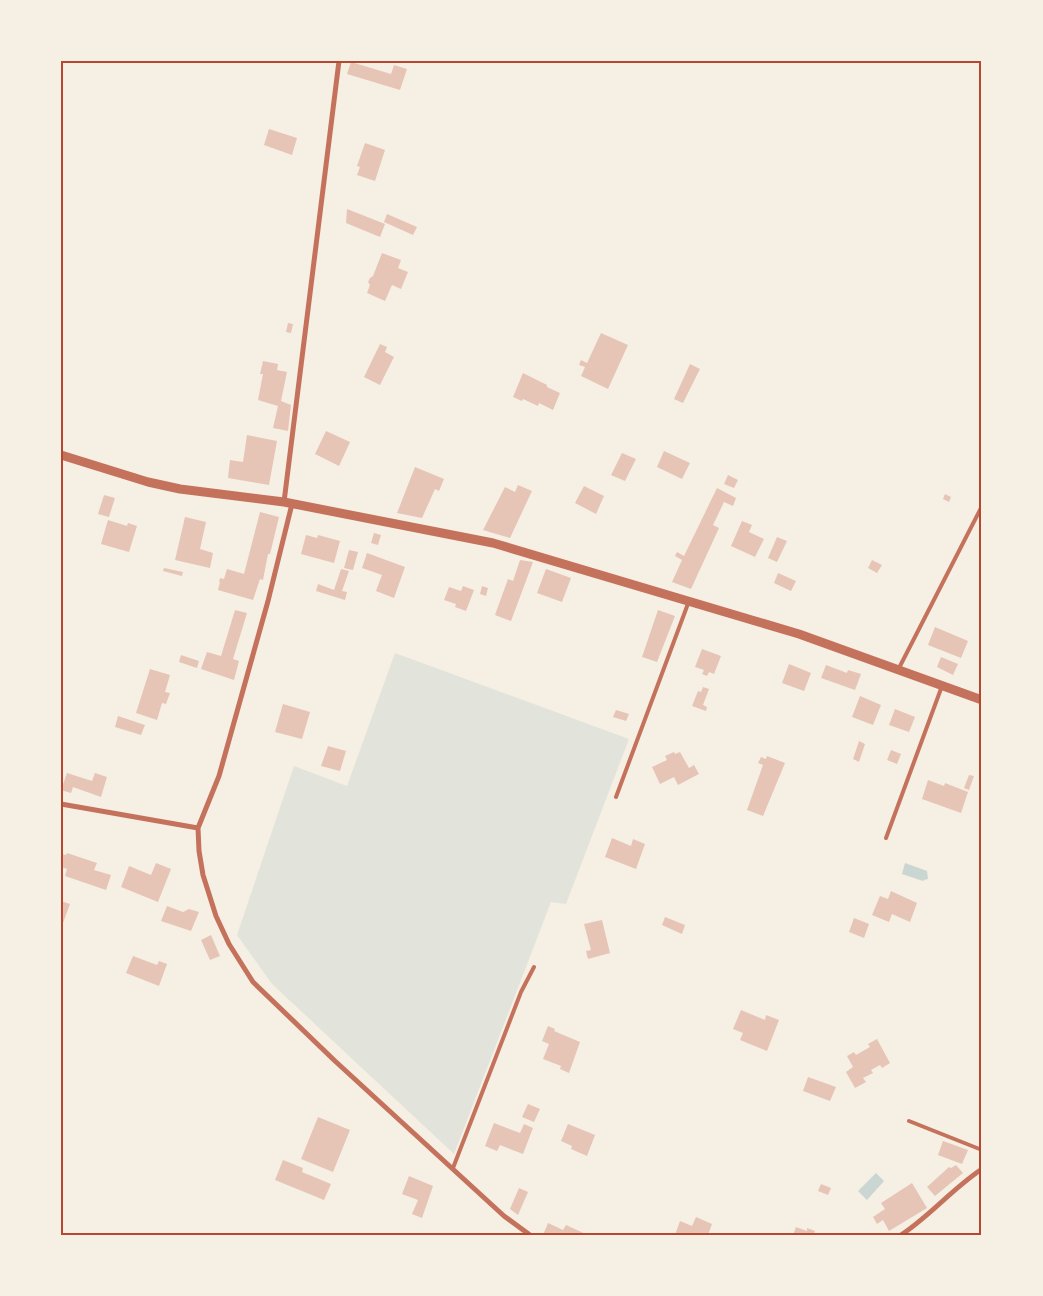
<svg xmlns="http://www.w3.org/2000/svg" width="1043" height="1296" font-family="Roboto,sans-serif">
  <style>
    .green { fill: #e2e4dc }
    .water { fill: #c9d6d2 }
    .building { fill: #e6c5b7 }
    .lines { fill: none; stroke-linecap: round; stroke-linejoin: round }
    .service { stroke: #c5725c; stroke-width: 4 }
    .minor { stroke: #c5725c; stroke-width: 5 }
    .tertiary { stroke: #c5725c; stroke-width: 9 }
    .neatline { fill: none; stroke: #b5482f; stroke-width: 2 }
  </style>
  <rect width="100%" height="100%" fill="#f6efe4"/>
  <path class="green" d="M 395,653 L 629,739 L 566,904 L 551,902 L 454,1154 L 272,984 L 237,935 L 294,766 L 347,786 Z"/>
  <path class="water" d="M 905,863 L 927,871 L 928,879 L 924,880 L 923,881 L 902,874 Z
    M 876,1173 L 884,1181 L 867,1200 L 858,1191 Z"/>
  <path class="building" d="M 351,62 L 391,74 L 394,65 L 407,69 L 400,90 L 347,74 Z
    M 269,129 L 297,138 L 292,155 L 264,145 Z
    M 365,143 L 385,150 L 375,181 L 357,175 L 360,167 L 357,166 Z
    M 347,209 L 385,224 L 380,237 L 346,223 Z
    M 387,214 L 417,227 L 413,235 L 384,222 Z
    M 382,253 L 401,260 L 398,268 L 408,272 L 401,289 L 392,285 L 385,301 L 367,293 L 370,285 L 368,282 L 370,278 L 373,276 Z
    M 288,323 L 293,324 L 291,333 L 286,332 Z
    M 601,333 L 628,345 L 608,389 L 581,376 L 585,367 L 579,365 L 581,360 L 587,363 Z
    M 380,344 L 387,347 L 385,352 L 394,357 L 380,385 L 364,377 Z
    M 263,361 L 278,364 L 277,370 L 287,372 L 281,401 L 291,405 L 288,431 L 273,428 L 278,406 L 258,400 L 263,374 L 260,374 Z
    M 690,364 L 700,369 L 683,403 L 674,399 Z
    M 523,373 L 547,385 L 547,387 L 560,393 L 553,410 L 539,403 L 538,406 L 523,399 L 522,401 L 513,397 Z
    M 326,431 L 350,442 L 339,466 L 315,454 Z
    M 247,435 L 277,441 L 269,485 L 228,478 L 230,460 L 243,462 Z
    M 664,451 L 690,463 L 682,479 L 657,467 Z
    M 622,453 L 636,459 L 625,481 L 611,475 Z
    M 415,467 L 444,479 L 439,491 L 435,489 L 422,518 L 397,513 Z
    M 728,475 L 738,480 L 734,488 L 724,484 Z
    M 518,485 L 532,491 L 510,538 L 483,530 L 505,487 L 515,492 Z
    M 584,486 L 604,496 L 596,514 L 575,503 Z
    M 717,488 L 736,498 L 733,506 L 724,502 L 713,525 L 719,528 L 691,589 L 672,582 L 682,560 L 675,556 L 677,552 L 684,556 Z
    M 945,494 L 951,497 L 949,502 L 943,499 Z
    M 104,495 L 115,498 L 109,517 L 98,514 Z
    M 260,512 L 279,517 L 270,554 L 268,554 L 263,580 L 260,579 L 253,600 L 218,590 L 220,582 L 219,582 L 220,578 L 224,579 L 227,569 L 244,574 Z
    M 185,517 L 206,522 L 200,549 L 213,553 L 210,568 L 175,560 Z
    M 108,520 L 127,526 L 128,523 L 137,526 L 129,552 L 101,544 Z
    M 742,521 L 752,525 L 749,532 L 764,539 L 755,557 L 731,546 Z
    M 374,533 L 381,535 L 378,545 L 371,543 Z
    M 306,535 L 317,538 L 318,535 L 340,541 L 334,563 L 301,554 Z
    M 777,537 L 787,541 L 777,562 L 768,558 Z
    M 349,550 L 358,552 L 353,570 L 344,568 Z
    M 367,553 L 405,567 L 394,598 L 376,591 L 382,575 L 362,568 Z
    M 520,560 L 533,562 L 511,621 L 495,615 L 508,579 L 513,581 Z
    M 872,560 L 882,565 L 877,573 L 868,568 Z
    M 164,568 L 183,572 L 182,576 L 163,571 Z
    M 341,569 L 349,571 L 342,591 L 347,592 L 345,600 L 316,591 L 318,584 L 334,590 Z
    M 546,569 L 571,578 L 562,602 L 537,593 Z
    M 778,573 L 796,581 L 791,591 L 774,583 Z
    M 463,586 L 474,590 L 466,611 L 455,607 L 456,604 L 444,600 L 449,587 L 461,591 Z
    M 482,586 L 488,588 L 486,596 L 480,594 Z
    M 235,610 L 247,613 L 233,659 L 239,661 L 234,680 L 201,669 L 207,652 L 221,656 Z
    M 658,610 L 675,616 L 657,662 L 642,657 Z
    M 935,627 L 968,641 L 961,658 L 928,645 Z
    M 702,649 L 721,656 L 714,674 L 709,672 L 707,676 L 702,674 L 704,670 L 695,667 Z
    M 181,655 L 199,661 L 197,668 L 179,662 Z
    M 941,657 L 958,664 L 953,675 L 937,667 Z
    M 789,664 L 811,673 L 804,691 L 782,683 Z
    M 826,665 L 847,673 L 848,670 L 861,674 L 855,690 L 821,678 Z
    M 150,669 L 170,675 L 165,692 L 170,693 L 166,704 L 162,703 L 157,720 L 136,713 Z
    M 703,687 L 709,689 L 703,705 L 707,707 L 706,711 L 692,706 L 698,691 L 701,692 Z
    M 860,696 L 881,705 L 873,725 L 852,717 Z
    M 283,704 L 310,712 L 302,739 L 275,732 Z
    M 895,709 L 915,717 L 909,732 L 889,725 Z
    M 616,710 L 629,714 L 626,721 L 613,717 Z
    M 118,716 L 145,725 L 141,735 L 115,727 Z
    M 859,741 L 865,744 L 859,762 L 853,759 Z
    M 328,746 L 346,751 L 340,771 L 321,766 Z
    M 891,750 L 901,754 L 897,764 L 887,760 Z
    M 674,752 L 675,754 L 680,752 L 689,768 L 694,765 L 699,774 L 678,785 L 674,777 L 660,784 L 652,767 L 667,760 L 665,756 Z
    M 767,756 L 785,763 L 763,816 L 747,810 L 763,765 L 758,763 L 761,757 L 766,759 Z
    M 67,773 L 92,781 L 95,773 L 107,777 L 101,797 L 73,787 L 71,793 L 61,790 Z
    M 969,775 L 974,776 L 969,790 L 964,788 Z
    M 928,780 L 944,786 L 945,783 L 968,792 L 961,813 L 922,799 Z
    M 612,838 L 631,846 L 633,839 L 645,844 L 636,869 L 605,857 Z
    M 67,853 L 97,863 L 94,870 L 111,875 L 106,890 L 65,876 L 67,869 L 61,867 L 61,854 L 66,855 Z
    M 156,863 L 171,869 L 158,902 L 121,887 L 129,866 L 151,875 Z
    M 891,891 L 917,903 L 910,922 L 892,914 L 889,922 L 872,915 L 880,896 L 888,899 Z
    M 61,901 L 70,904 L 63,923 L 61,923 Z
    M 167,906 L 183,912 L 189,909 L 199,912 L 191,931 L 161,921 Z
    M 665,917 L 685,925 L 682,934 L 662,925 Z
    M 854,918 L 869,924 L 864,938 L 849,932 Z
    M 602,920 L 610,953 L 588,959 L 586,951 L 591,950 L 584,924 Z
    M 211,935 L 220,956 L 210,960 L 201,940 Z
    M 133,956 L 157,965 L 159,961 L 167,964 L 159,986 L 126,973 Z
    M 741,1010 L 765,1020 L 766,1015 L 779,1020 L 767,1051 L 740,1040 L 743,1033 L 733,1029 Z
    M 548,1026 L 555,1029 L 554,1031 L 580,1042 L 569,1073 L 560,1069 L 561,1066 L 543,1059 L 549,1044 L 542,1041 Z
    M 877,1039 L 890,1063 L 882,1068 L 880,1065 L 871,1070 L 873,1073 L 863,1078 L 866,1082 L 855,1088 L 846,1072 L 853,1067 L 847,1056 L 854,1052 L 856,1055 L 870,1047 L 868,1044 Z
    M 808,1077 L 836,1087 L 830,1101 L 803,1091 Z
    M 528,1104 L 540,1109 L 534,1122 L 522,1117 Z
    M 318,1117 L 350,1130 L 333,1172 L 301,1159 Z
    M 494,1123 L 520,1133 L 524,1124 L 533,1128 L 523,1154 L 500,1145 L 497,1151 L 485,1146 Z
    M 568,1124 L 595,1135 L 587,1156 L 571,1149 L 572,1146 L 561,1141 Z
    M 943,1141 L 968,1150 L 962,1164 L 938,1155 Z
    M 283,1160 L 303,1168 L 302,1172 L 331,1184 L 324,1200 L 275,1180 Z
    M 956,1165 L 963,1173 L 935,1196 L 927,1187 L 949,1167 L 951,1168 Z
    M 409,1176 L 433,1186 L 422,1218 L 412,1214 L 418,1200 L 402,1194 Z
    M 912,1183 L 927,1208 L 889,1231 L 883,1220 L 877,1224 L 873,1217 L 885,1209 L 881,1203 Z
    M 821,1184 L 831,1188 L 828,1195 L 818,1191 Z
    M 519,1188 L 528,1192 L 518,1215 L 510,1209 Z
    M 696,1217 L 712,1224 L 708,1235 L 675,1235 L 680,1221 L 692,1226 Z
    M 548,1223 L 563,1230 L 566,1225 L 588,1235 L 543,1235 Z
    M 796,1227 L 807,1231 L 807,1228 L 815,1231 L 814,1235 L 793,1235 Z"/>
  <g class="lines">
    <path class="service" d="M 898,670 L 982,506
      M 616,797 L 689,601
      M 886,838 L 942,686
      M 909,1121 L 982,1150
      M 453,1168 L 521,992 L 534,967"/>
    <path class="minor" d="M 284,502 L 339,61
      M 292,504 L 268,601 L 219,776 L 198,828 L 199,851 L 203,875 L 216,916 L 229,944 L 253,982 L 335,1061 L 504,1216 L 530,1235
      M 61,804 L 198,828
      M 901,1235 C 930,1216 953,1188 982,1169"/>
    <path class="tertiary" d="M 61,455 L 148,482 L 180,489 L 284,502 L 493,543 L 799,634 L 982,700"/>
  </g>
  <rect width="1043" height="1296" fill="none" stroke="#f6efe4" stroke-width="125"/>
  <rect x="62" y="62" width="918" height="1172" class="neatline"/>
</svg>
